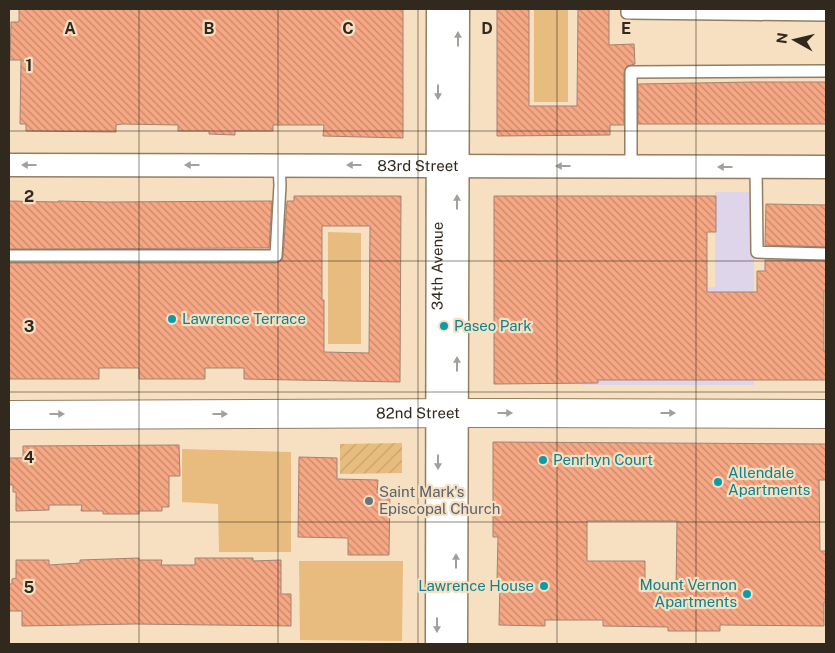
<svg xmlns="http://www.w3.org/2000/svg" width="835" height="653" font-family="'Public Sans',sans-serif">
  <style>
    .education { fill: #ded5ea }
    .green { fill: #e8bc7f }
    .garden { fill: url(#garden-furrows) }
    .building { fill: url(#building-back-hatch); stroke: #a48273; fill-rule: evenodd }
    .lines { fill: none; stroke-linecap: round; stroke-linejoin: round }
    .lane-casing { stroke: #937e62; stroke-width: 14 }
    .street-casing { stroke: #937e62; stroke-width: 25 }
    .secondary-casing { stroke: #937e62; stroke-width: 30 }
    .lane { stroke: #fff; stroke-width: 11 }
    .street { stroke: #fff; stroke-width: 22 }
    .secondary { stroke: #fff; stroke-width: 28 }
    .oneway { fill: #a39f9a }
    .grid { fill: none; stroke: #32291e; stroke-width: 1; stroke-opacity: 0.55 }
    .culture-dot { fill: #0f9aa8; stroke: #f6e0c1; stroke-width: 2 }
    .worship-dot { fill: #6b7280; stroke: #f6e0c1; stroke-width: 2 }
    .labels { text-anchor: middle; stroke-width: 4.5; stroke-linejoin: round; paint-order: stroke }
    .street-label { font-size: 15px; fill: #32291e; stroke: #f6e0c1 }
    .culture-label { font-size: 15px; fill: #0d838f; stroke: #f6e0c1; text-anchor: start }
    .worship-label { font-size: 15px; fill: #5b616d; stroke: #f6e0c1; text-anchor: start }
    .grid-label { font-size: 16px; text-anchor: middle; font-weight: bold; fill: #32291e; stroke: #f6e0c1; stroke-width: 4.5; stroke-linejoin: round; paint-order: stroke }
  </style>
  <defs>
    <pattern id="garden-furrows" width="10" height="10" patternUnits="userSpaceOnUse" patternTransform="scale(1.25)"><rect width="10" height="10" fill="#e8bc7f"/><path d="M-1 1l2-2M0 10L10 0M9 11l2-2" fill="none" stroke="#c7a26d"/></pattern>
    <pattern id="building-back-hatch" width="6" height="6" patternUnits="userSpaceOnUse" patternTransform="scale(1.25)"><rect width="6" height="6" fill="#f6a784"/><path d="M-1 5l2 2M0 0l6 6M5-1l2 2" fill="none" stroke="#c8886b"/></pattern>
  </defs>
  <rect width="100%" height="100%" fill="#f6e0c1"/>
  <path class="education" d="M 715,192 L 754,192 L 754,385 L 582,385 L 582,288 L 715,287 Z"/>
  <path class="green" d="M 534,9 L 568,9 L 568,102 L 534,102 Z
    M 328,232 L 361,233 L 361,344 L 328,344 Z
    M 182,449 L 291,452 L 291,552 L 219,552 L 218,504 L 182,502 Z
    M 299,561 L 403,561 L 402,641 L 300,640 Z"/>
  <path class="garden" d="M 402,443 L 402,473 L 340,474 L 340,444 Z"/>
  <path class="building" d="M 19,9 L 403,9 L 403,138 L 323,136 L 324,125 L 273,125 L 273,131 L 235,131 L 235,135 L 209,134 L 209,131 L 178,131 L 178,125 L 122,124 L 116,125 L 116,132 L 26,131 L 26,124 L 20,124 L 21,60 L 10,60 L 11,22 L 19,22 Z
    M 497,9 L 529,9 L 529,106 L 577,106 L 578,9 L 609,9 L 609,45 L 634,44 L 635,64 L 627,66 L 624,72 L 624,125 L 610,125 L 610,135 L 497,136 Z
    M 753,82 L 826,82 L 826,124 L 638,124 L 638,84 Z
    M 294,196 L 401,196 L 400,382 L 244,379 L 244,368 L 205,368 L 205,379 L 139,379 L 139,368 L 99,368 L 99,379 L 9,379 L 9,263 L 276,263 L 282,260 L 283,256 L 287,201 L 294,201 ZM 322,226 L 370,226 L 369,353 L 324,352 L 324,300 L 322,300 Z
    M 494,196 L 716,196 L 716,232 L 707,232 L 707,292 L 757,292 L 757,271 L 765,271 L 765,260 L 826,261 L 826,291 L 824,291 L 824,351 L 826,351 L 826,380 L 598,380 L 598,383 L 494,384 Z
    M 9,201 L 58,202 L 58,201 L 106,202 L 272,201 L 269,248 L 9,249 Z
    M 766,204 L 826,205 L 826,247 L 765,245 Z
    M 493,442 L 826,444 L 826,480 L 819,480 L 820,551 L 826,551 L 826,602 L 824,602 L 824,626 L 720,625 L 720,631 L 668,631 L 668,627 L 603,626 L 603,620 L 545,620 L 545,626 L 499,625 L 500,580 L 497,580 L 498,537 L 493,537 ZM 587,521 L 677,521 L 676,589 L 645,590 L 645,561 L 587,561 Z
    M 179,445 L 180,476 L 169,476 L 169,507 L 162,507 L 162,511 L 139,511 L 139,514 L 103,514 L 103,511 L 81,511 L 82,505 L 49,505 L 49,510 L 16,511 L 16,492 L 13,492 L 13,485 L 9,485 L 9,458 L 23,458 L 23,446 Z
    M 299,457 L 337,458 L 337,479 L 378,480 L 377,493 L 390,493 L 389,555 L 348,555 L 348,538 L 298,537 Z
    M 139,558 L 139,560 L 162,560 L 161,565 L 195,565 L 195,558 L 253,558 L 253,561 L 281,560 L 281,594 L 291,594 L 291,626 L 135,624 L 22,626 L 22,611 L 9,611 L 9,584 L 12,584 L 12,579 L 16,578 L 16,560 L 49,560 L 49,565 L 80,563 L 80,560 Z"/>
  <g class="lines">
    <g class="lane-casing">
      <path id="lane" d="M 627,9 L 627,13 L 826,15
        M 631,166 L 631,72 L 826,71
        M 756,167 L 757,252 L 826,254
        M 9,256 L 276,256 L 280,185 L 279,165"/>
    </g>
    <g class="street-casing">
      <g id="street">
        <path id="s1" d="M 9,165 L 826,167"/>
        <path id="s2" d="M 437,644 L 438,9"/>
        <path d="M 456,644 L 458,9"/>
      </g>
    </g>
    <g class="secondary-casing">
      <g id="secondary">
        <path id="s3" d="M 9,415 L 476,413 L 826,414"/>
      </g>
    </g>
    <use href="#lane" class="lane"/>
    <use href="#street" class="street"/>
    <use href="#secondary" class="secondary"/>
  </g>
  <defs><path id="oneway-solid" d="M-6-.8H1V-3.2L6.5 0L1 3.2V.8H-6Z" transform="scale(1.25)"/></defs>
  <g class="oneway">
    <use href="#oneway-solid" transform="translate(458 39) rotate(-90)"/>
    <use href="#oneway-solid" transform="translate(438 92) rotate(90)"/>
    <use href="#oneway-solid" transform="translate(29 165) rotate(-180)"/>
    <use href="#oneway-solid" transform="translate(192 165) rotate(-180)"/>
    <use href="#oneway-solid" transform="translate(354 165) rotate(-180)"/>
    <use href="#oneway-solid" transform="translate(563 166) rotate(-180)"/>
    <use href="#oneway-solid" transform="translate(725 167) rotate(-180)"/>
    <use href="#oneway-solid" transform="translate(457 202) rotate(-90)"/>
    <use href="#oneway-solid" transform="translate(457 364) rotate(-90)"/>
    <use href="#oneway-solid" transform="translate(505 413)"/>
    <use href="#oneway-solid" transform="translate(668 413)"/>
    <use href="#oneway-solid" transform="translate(57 414)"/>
    <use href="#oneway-solid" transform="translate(220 414)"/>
    <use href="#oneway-solid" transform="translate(438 462) rotate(90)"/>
    <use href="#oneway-solid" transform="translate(456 561) rotate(-90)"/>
    <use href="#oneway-solid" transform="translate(437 625) rotate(90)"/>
  </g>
  <path class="grid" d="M 139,9 L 139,644M 278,9 L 278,644M 418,9 L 418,644M 557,9 L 557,644M 696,9 L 696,644M 9,131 L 826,131M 9,261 L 826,261M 9,392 L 826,392M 9,522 L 826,522"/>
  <g class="culture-dot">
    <circle cx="172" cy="319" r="5"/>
    <circle cx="444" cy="326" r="5"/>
    <circle cx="543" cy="460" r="5"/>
    <circle cx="718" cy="482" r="5"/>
    <circle cx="544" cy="586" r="5"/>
    <circle cx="747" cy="594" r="5"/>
  </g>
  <circle class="worship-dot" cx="369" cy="501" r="5"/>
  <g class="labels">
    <g class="street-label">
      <text dy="5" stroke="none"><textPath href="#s1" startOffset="409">83rd Street</textPath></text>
      <text dy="5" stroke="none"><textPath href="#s2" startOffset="378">34th Avenue</textPath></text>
      <text dy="5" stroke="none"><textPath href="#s3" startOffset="409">82nd Street</textPath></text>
    </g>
    <g class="culture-label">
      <text x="182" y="324">Lawrence Terrace</text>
      <text x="454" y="331">Paseo Park</text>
      <text x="553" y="465">Penrhyn Court</text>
      <text x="728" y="478">Allendale<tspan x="728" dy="17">Apartments</tspan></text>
      <text x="737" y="590" text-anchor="end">Mount Vernon<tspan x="737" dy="17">Apartments</tspan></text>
      <text x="534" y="591" text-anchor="end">Lawrence House</text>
    </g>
    <g class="worship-label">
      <text x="379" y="497">Saint Mark's<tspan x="379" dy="17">Episcopal Church</tspan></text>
    </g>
  </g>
  <g class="grid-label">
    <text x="70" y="34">A</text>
    <text x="209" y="34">B</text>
    <text x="348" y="34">C</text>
    <text x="487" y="34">D</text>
    <text x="626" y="34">E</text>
    <text x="29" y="71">1</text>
    <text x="29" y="202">2</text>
    <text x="29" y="332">3</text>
    <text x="29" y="463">4</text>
    <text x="29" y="593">5</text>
  </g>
  <rect width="835" height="653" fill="none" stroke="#32291e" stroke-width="20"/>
  <g transform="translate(795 40) rotate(278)" stroke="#f6e0c1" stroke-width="4" paint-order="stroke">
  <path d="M0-4L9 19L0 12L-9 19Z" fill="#32291e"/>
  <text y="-8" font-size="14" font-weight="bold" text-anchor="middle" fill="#32291e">N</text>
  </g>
</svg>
